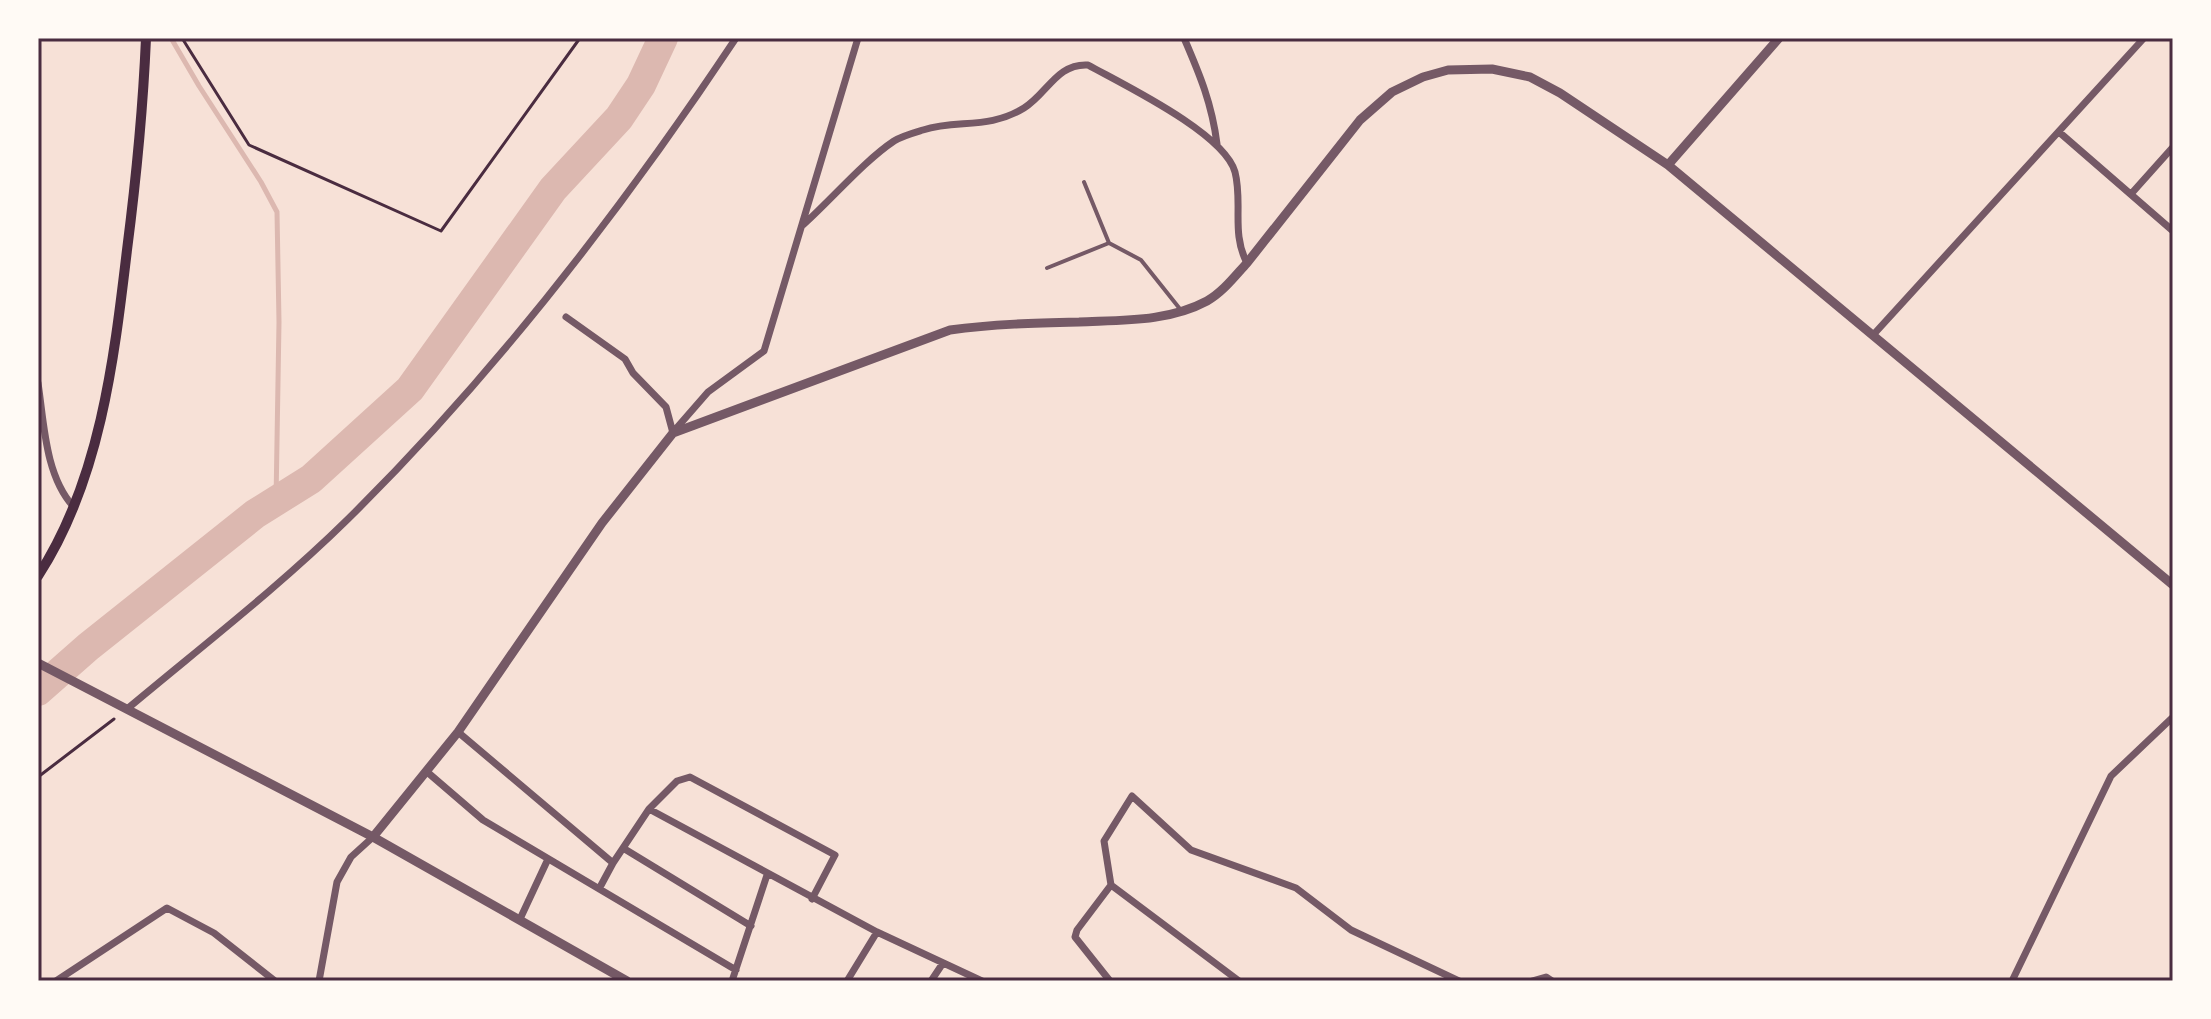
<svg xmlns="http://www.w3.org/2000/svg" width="2211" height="1019" font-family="Karla,sans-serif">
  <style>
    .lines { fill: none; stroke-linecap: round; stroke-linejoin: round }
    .stream { stroke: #dcb8b0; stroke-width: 5 }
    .river { stroke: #dcb8b0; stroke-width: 30 }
    .path { stroke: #4a2c40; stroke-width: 3 }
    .service { stroke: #755966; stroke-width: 4 }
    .minor { stroke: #755966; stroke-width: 7 }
    .tertiary { stroke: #755966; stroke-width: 9 }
    .secondary { stroke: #4a2c40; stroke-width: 10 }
    .neatline { fill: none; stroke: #4a2c40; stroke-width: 3 }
  </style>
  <rect width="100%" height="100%" fill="#f7e1d7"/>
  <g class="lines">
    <path class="stream" d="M 171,38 L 199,86 L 261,182 L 277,212 L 279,322 L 276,501"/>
    <path class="river" d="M 38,691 L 88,647 L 255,514 L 311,479 L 410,389 L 553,189 L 619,118 L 641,85 L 663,38"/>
    <path class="path" d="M 182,38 L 249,145 L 441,231 L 580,38
      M 38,777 L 114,719"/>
    <path class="service" d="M 1084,182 L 1109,243
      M 1047,268 L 1109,243 L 1141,260 L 1180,309"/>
    <path class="minor" d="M 1184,38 C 1200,75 1212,104 1217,144
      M 2059,132 L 2173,231
      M 2131,194 L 2173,147
      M 803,225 C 831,200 864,161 894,141 C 902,136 913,133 923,130 C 958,119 988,130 1024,108 C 1047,94 1057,63 1088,65 C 1124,85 1224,133 1235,172 C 1243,203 1231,233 1247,263
      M 566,317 L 625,359 L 633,373 L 666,407 L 673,433
      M 1874,334 L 2144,38
      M 38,383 C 44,422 45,475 73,506
      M 674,431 L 708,392 L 764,351 L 858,38
      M 127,709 C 201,647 279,587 348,519 C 493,376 623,208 736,38
      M 458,732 L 613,863 L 649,809 L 877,932 L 982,981
      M 426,771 L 483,820 L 736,970
      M 649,809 L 677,781 L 690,777 L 835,855 L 812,899
      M 623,848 L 751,926
      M 1111,885 L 1239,981
      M 599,889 L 613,863
      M 520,919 L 548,859
      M 56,981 L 167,908 L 214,933 L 275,981
      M 319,981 L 337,882 L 351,857 L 373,837
      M 732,981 L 767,875
      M 847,981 L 877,932
      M 931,981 L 943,963
      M 1110,981 L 1075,937 L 1077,930 L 1111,885 L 1104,841 L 1132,796 L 1191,850 L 1296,888 L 1351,930 L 1459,981
      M 1532,981 L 1546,977 L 1552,981
      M 2012,981 L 2111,776 L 2173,717"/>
    <path class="tertiary" d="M 1668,165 L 1779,38
      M 38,663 L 373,837 L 627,981
      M 373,837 L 458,732 L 602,523 L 673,433 L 950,330 C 993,324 1036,323 1079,322 C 1122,320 1168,322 1207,301 C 1223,292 1235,276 1247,263 L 1360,120 L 1392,92 L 1423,77 L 1448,70 L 1492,69 L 1530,77 L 1560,93 L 1668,165 L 2173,585"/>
    <path class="secondary" d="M 38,576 C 100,481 114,360 127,250 C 136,180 143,109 146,38"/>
  </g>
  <rect width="2211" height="1019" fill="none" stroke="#fffaf5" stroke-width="80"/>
  <rect x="40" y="40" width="2131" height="939" class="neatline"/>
</svg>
